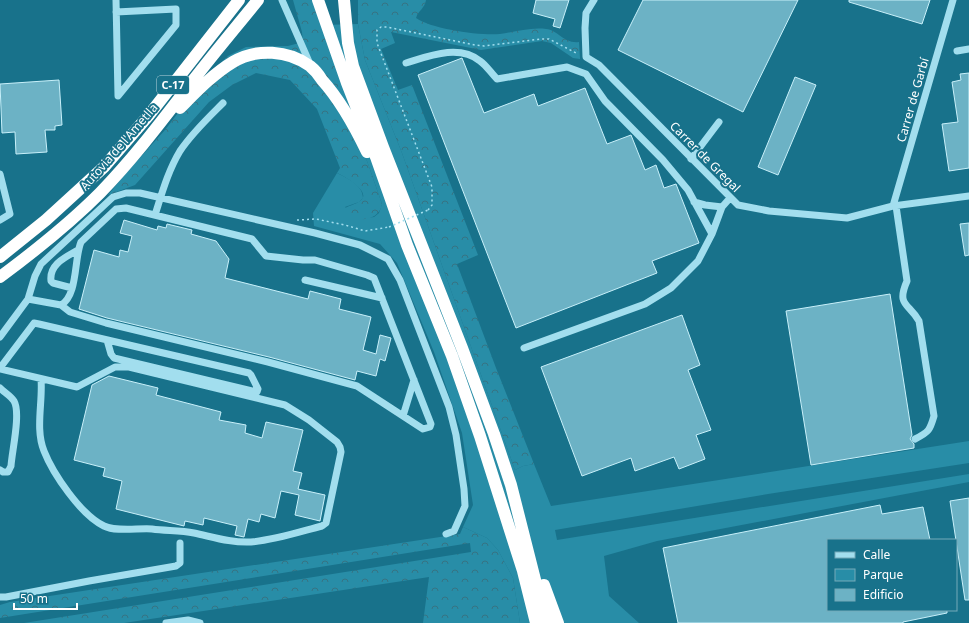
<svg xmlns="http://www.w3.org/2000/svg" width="969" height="623" font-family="'Noto Sans',sans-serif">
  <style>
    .green { fill: #288da7 }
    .forest { fill: url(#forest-crowns) }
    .building { fill: #6cb2c5; stroke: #c8f0fa }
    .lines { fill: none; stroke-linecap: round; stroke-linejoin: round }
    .path { stroke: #a2deee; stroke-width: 1.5; stroke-dasharray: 2 3; stroke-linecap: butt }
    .minor { stroke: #a2deee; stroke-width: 7 }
    .highway { stroke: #fff; stroke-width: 12 }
    .path-bridge { stroke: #a2deee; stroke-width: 1.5; stroke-dasharray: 2 3; stroke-linecap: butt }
    .labels { text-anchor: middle; stroke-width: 4; stroke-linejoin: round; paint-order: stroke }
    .shield { fill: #18728b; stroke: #bad5dc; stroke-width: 1 }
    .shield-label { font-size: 11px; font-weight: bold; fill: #fff }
    .street-label { font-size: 12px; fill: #fff; stroke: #18728b }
  </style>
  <defs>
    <pattern id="forest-crowns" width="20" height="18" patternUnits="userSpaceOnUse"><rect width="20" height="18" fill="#288da7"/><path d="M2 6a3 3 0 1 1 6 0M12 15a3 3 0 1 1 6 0" fill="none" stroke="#367383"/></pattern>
  </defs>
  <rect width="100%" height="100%" fill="#18728b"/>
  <path class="green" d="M 358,24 L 365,60 L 402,153 L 515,470 L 523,466 L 534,464 L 551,506 L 969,441 L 969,463 L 768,494 L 555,530 L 557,540 L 969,474 L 969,482 L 657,541 L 604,556 L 609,596 L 639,623 L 520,623 L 513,578 L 498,550 L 487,538 L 463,527 L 473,505 L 462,433 L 434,352 L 397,263 L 380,244 L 314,226 L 313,213 L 337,173 C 347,178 363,185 363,198 L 359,202 L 345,207 L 358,219 L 374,217 L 379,213 L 382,204 L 367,161 L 339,106 L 322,25 Z"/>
  <path class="forest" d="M 293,0 L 324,0 L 322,25 L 338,79 L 339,106 L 367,161 L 382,204 C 379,222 355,223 343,213 L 343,210 C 348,205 355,205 360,201 C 373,192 344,176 337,173 L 340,168 L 317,109 L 290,80 L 256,73 L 232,85 L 209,102 L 135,185 L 108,195 L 127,172 L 165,130 L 203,80 L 228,56 L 246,47 L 288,46 L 303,42 L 302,32 Z
    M 358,0 L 426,0 C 425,8 418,11 416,18 C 431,29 481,36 500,34 C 515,32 531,27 546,29 C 558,30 564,44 579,42 L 580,59 L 573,58 L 551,43 L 542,41 L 481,50 L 391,32 L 395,43 L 381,49 L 398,90 L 412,85 L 478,255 L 457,264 L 496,368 L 534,464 L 523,466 L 515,470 L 402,153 L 365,60 L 358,24 Z
    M 463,527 L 487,538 L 498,550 L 513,578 L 520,623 L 423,623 L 429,577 L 124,623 L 24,623 L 471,552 L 470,543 L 0,618 L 0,623 L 0,605 L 10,602 L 460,534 Z"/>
  <path class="building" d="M 536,0 L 569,0 L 560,28 L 553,26 L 555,19 L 533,13 Z
    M 643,0 L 798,0 L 743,112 L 618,50 Z
    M 849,0 L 930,0 L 922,24 L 849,2 Z
    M 462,58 L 484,113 L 534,94 L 538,106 L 585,88 L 607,144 L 631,135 L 645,170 L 656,165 L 664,188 L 676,184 L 699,243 L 652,261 L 657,273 L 516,328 L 418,75 Z
    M 969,73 L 969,168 L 949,171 L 942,124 L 958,122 L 952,82 L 961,80 L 960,74 Z
    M 795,77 L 816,85 L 778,175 L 758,167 Z
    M 59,80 L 62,125 L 55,126 L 55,130 L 45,130 L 47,152 L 16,154 L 15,132 L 2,133 L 0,84 Z
    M 124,220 L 157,230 L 158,226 L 166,228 L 167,224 L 192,230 L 191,234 L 216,241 L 229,259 L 225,278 L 308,299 L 310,291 L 341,299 L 339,309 L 371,317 L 363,350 L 376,354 L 380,335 L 391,338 L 385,361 L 380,359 L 376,376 L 357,371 L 355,380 L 269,357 L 107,318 L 79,309 L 94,250 L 119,257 L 120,250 L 128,252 L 132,236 L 120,233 Z
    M 969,223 L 969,255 L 965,256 L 960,224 Z
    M 890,294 L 912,435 L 910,439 L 914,444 L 914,448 L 811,465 L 786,311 Z
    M 682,315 L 700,365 L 688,370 L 711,430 L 696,435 L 705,459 L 679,469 L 674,457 L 635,471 L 631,458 L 582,476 L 541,367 Z
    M 109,376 L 158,388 L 156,395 L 221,412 L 219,420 L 246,425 L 245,433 L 262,438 L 266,422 L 303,430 L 293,471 L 302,473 L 298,489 L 325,495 L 320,521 L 295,515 L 299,495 L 281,491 L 275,518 L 261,514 L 259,522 L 248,519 L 244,537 L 235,535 L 237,526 L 204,518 L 203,525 L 185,521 L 184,526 L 116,509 L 122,481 L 103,476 L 105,468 L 74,460 L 92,385 Z
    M 969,498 L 969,600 L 965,600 L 950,501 Z
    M 880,505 L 882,514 L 923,507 L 930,540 L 828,540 L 828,610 L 947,610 L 947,613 L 903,622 L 903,623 L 678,623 L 663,548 Z"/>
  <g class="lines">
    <path class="path" d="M 428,210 L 432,205 L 432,187 L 377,43 L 377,30 L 381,27 L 387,27 L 475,45 L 484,46 L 541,39 L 549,39 L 578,54
      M 297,220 L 316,219 L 345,225 L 365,231 L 389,227"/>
    <path class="minor" d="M 116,0 L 118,96 L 176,25 L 176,9 L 116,12
      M 282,0 L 310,64
      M 594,0 L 586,13 L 585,28 L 586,57 L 599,65 L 738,205 L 769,211 L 847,218 L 893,206 L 969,196
      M 957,51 L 969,49
      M 406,63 C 429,56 459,44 480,61 C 486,65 491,73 497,79 L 567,67 L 586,74 L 605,101 L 663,160 L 688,190 L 712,234 L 698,261 L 671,288 L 645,304 L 524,348
      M 691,159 L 719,122
      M 0,174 L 10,214 L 0,220
      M 694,202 L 705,205 L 722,207
      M 893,206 L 953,0
      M 896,206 L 907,281 C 896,306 909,303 919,321 L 934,416 C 930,430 929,432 915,439
      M 155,215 C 162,193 168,171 180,151 C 192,133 208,118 223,103
      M 712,234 L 722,207 L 730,198
      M 305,280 L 382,298
      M 72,288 L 53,283 L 51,281 C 49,264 66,257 78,250
      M 28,299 L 61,305 C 78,296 74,258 81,242 L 116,209 L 126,208 L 252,239 L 266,256 L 303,260 L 315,260 L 367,275 L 374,278 L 431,424 L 430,427 L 423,429 L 357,386 L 268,362 L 106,323 L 70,312 L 61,305
      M 0,337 L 28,299 L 35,276 L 41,264 L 113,197 L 126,193 L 140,193 L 315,233 L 360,245 L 388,259 L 400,280 L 449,407 L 456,435 L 464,489 L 465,506 L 454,531 L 446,534
      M 0,368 L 31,327 L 34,323 L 39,324 L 249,373 L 251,375 L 258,389 L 257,392 L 114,358 L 111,354 L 107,340
      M 0,369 L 77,387 L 115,367 L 129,367 L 285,405 L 309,420 L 337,442 L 340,447 L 341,452 L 326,523 L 322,526 C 299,532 275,540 251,542 C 231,543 213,537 194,533 C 180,530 166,531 152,529 C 138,528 116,532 104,526 C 81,515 53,474 44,451 C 35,429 43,402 41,379
      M 0,388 C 4,392 11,396 14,401 C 21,413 12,451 11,466 L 8,472 L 3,472 L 0,470
      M 403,416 L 414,380
      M 0,597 L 6,597 L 89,581 L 176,566 L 180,563 L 180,543
      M 166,623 L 188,620 L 200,623"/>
    <path class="highway" d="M 318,0 L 347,83 L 376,157 L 407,245 L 452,356 L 480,436 L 523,571 L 536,623
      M 344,0 L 348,43 L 353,66 L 383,147 L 462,348 L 494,434 L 511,485 L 546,623
      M 180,108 C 196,92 213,74 233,62 C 257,48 288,50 310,66 C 315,70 319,75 322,80 C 341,101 355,127 367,152
      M 0,257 L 46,220 L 104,167 L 149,115 L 239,0
      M 0,277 C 35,251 69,224 100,193 C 135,157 164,118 195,78 C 215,52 237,26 258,0
      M 544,585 L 558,623"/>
    <path class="path-bridge" d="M 389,227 L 428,210"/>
  </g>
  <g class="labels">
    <rect class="shield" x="157" y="76" width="32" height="18" rx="3"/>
    <g class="shield-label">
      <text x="173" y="89">C-17</text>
    </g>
    <g class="street-label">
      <text transform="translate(913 100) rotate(-74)" y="4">Carrer de Garbí</text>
      <text transform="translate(119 147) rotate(-49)" y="4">Autovia de l'Ametlla</text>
      <text transform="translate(705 157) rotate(45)" y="4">Carrer de Gregal</text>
    </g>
  </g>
  <rect x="827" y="539" width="130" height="72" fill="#18728b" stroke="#74aab9"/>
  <rect x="835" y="552" width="20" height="6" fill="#a2deee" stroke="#74aab9"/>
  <text x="863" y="559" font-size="12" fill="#ffffff">Calle</text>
  <rect x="835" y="569" width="20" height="12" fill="#288da7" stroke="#74aab9"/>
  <text x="863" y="579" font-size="12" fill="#ffffff">Parque</text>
  <rect x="835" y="589" width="20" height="12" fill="#6cb2c5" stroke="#74aab9"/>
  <text x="863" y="599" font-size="12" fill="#ffffff">Edificio</text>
  <path d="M14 603v6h63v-6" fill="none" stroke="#ffffff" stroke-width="2"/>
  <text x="20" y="603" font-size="12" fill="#ffffff" stroke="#18728b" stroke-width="3" paint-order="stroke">50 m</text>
</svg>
